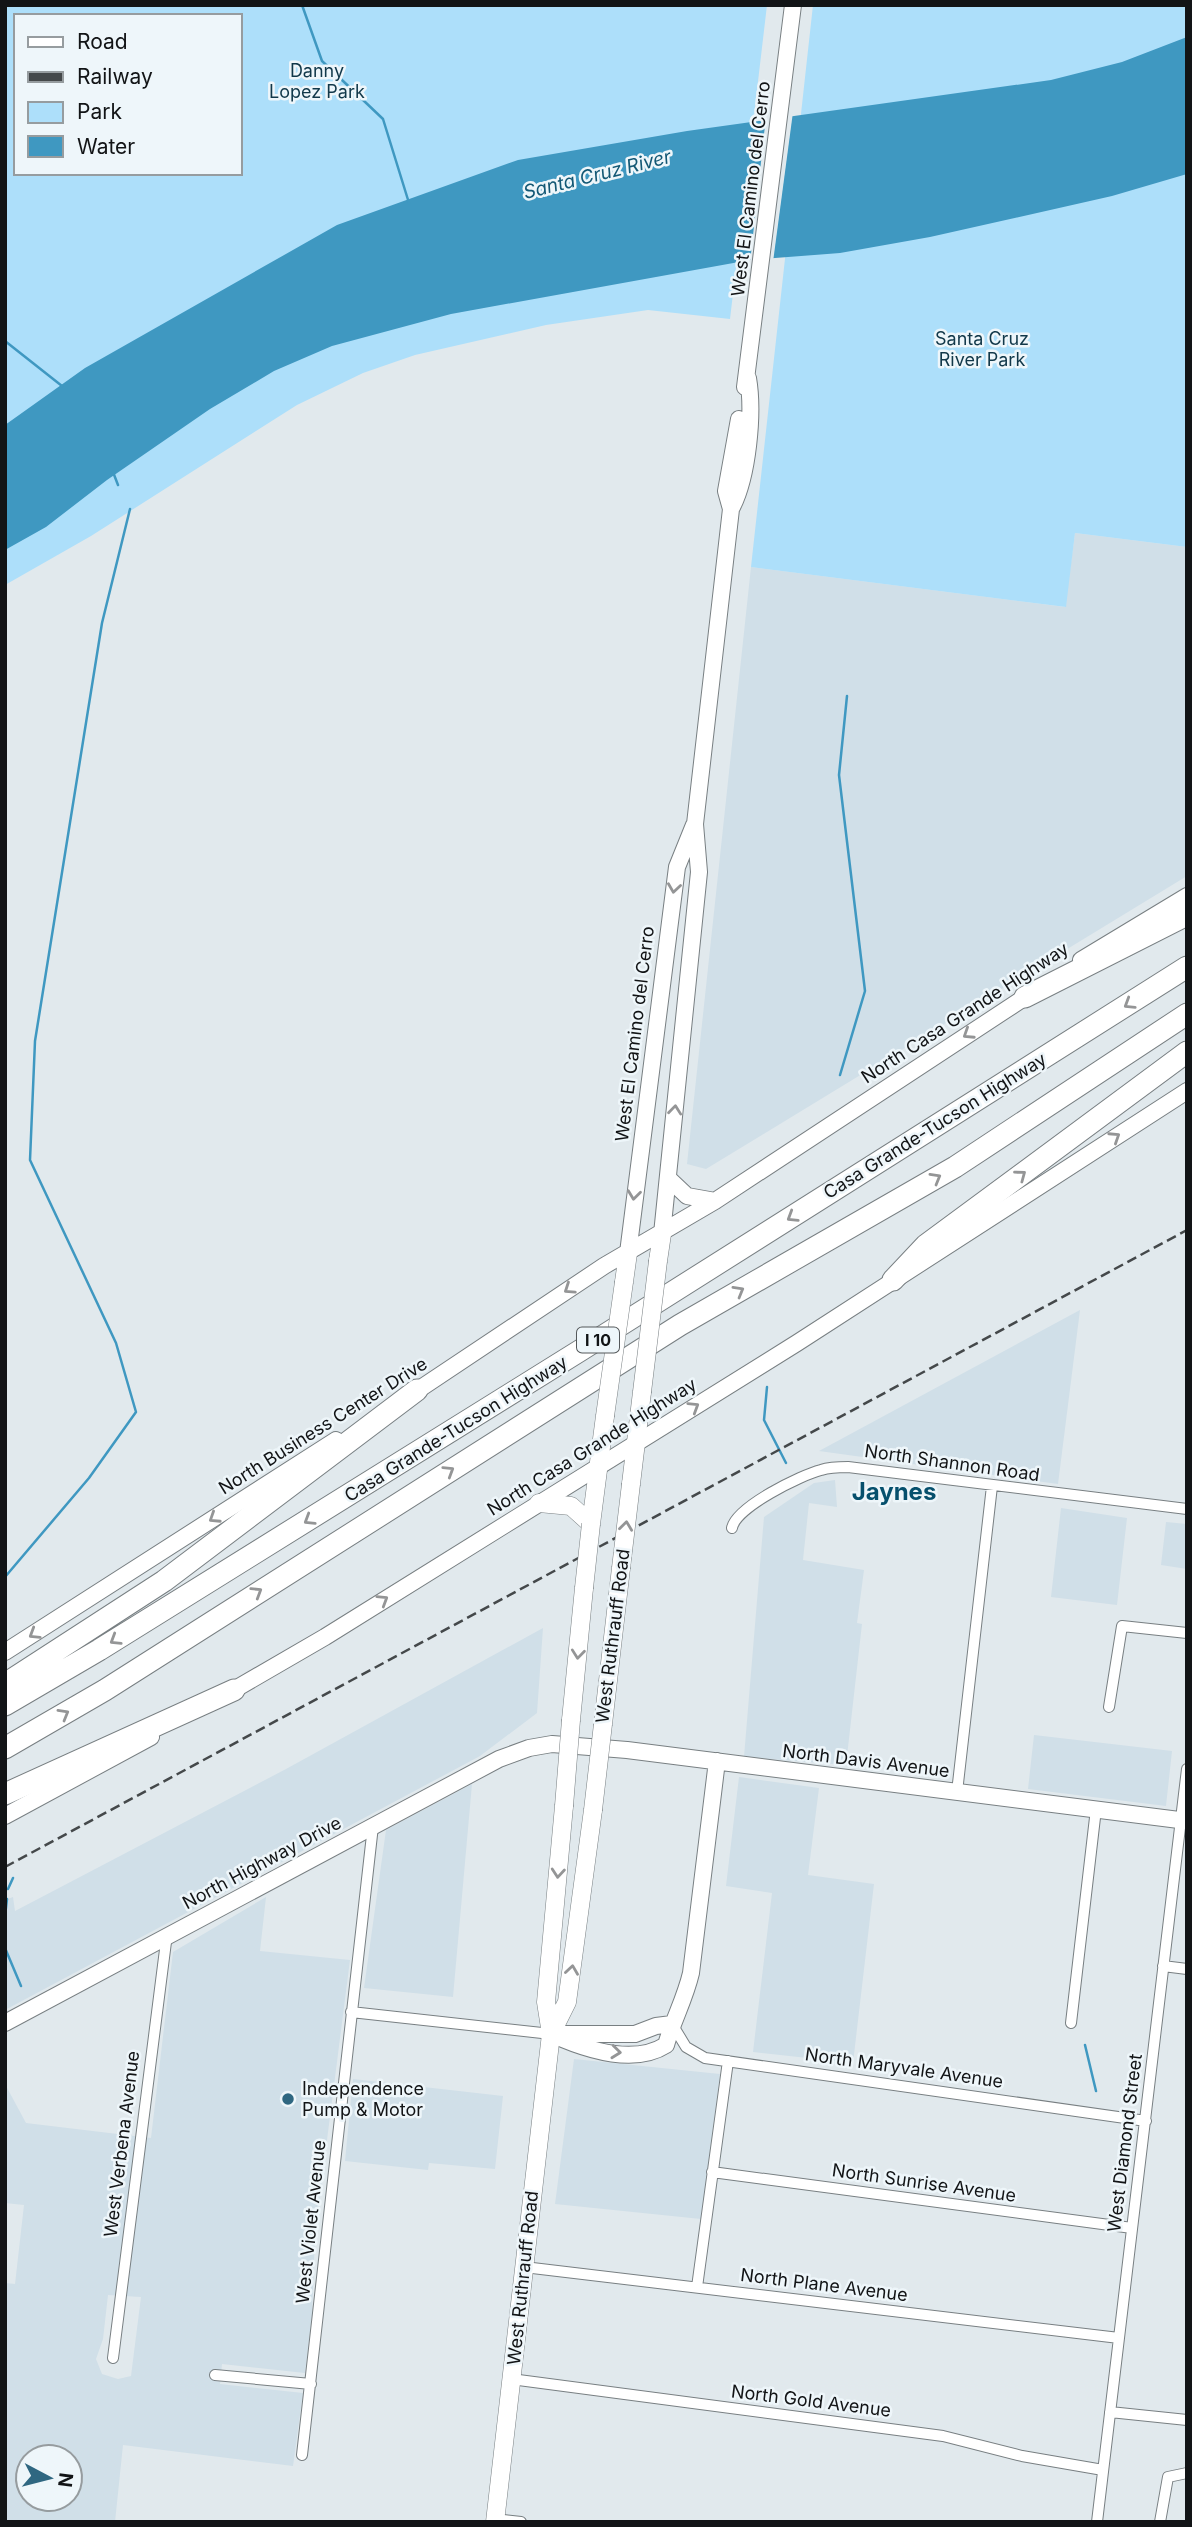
<svg xmlns="http://www.w3.org/2000/svg" width="1192" height="2527" font-family="Inter,sans-serif">
  <style>
    .built { fill: #d0dfe8; fill-rule: evenodd }
    .green { fill: #addffa; fill-rule: evenodd }
    .water { fill: #3f98c1 }
    .pier { fill: #e1e9ed }
    .lines { fill: none; stroke-linecap: round; stroke-linejoin: round }
    .stream { stroke: #3f98c1; stroke-width: 2.5 }
    .street-casing { stroke: #787f82; stroke-width: 12 }
    .secondary-casing { stroke: #787f82; stroke-width: 18 }
    .primary-casing { stroke: #787f82; stroke-width: 19 }
    .highway-casing { stroke: #787f82; stroke-width: 23 }
    .street { stroke: #fff; stroke-width: 10 }
    .secondary { stroke: #fff; stroke-width: 16 }
    .primary { stroke: #fff; stroke-width: 18 }
    .highway { stroke: #fff; stroke-width: 21 }
    .rail { stroke: #44484a; stroke-width: 2.5; stroke-dasharray: 10 5; stroke-linecap: butt }
    .primary-bridge-casing { stroke: #787f82; stroke-width: 19; stroke-linecap: butt }
    .primary-bridge { stroke: #fff; stroke-width: 18 }
    .oneway { stroke: #949596 }
    .poi-dot { fill: #2f6781; stroke: #eef6fa; stroke-width: 2.5 }
    .labels { text-anchor: middle; stroke-width: 5; stroke-linejoin: round; paint-order: stroke }
    .shield { fill: #eef6fa; stroke: #54585a; stroke-width: 2 }
    .shield-label { font-size: 16px; font-weight: bold; fill: #121416 }
    .park-label { font-size: 18px; fill: #11384a; stroke: #eef6fa }
    .street-label { font-size: 18px; fill: #121416; stroke: #eef6fa }
    .poi-label { font-size: 18px; fill: #121416; stroke: #eef6fa; text-anchor: start }
    .water-label { font-size: 19px; font-style: italic; fill: #135875; stroke: #eef6fa }
    .district-label { font-size: 24px; font-weight: bold; fill: #06506d; stroke: #eef6fa }
  </style>
  <rect width="100%" height="100%" fill="#e1e9ed"/>
  <path class="built" d="M 1075,533 L 1187,547 L 1187,876 L 706,1169 L 687,1164 L 751,567 L 1065,607 Z
    M 1080,1310 L 1058,1484 L 819,1451 Z
    M 835,1480 L 837,1507 L 809,1503 L 803,1560 L 864,1570 L 857,1623 L 862,1624 L 846,1765 L 744,1757 L 764,1517 L 814,1483 Z
    M 1061,1508 L 1127,1518 L 1117,1605 L 1051,1597 Z
    M 1166,1522 L 1187,1524 L 1187,1569 L 1161,1565 Z
    M 543,1628 L 537,1713 L 480,1756 L 5,2010 L 5,1900 L 13,1897 L 15,1911 L 286,1769 Z
    M 1034,1735 L 1172,1751 L 1166,1806 L 1028,1789 Z
    M 739,1777 L 819,1788 L 808,1875 L 874,1884 L 853,2063 L 753,2052 L 772,1893 L 726,1886 Z
    M 472,1784 L 453,1997 L 364,1988 L 386,1830 Z
    M 266,1897 L 260,1951 L 350,1960 L 315,2234 L 312,2315 L 305,2373 L 222,2364 L 220,2384 L 303,2393 L 293,2466 L 123,2445 L 115,2522 L 5,2522 L 5,2283 L 15,2284 L 24,2205 L 5,2203 L 5,2084 L 26,2123 L 151,2138 L 173,1952 ZM 108,2295 L 141,2297 L 131,2376 L 118,2379 L 102,2374 L 96,2359 L 103,2339 ZM 28,2457 L 70,2457 L 70,2499 L 28,2499 Z
    M 574,2059 L 720,2074 L 701,2219 L 555,2204 Z
    M 353,2079 L 503,2096 L 495,2169 L 429,2163 L 428,2170 L 345,2161 Z"/>
  <path class="green" d="M 5,5 L 767,5 L 730,319 L 648,310 L 546,325 L 415,355 L 363,373 L 297,405 L 91,536 L 5,585 ZM 16,16 L 240,16 L 240,173 L 16,173 Z
    M 813,5 L 1187,5 L 1187,547 L 1075,533 L 1066,607 L 751,567 Z"/>
  <path class="water" d="M 1187,37 L 1187,174 L 1112,196 L 930,237 L 840,253 L 750,260 L 451,314 L 332,346 L 274,371 L 210,409 L 107,480 L 46,527 L 5,550 L 5,425 L 85,368 L 337,225 L 518,160 L 687,131 L 1051,80 L 1122,62 Z"/>
  <path class="pier" d="M 793,112 L 773,262 L 750,263 L 766,116 Z"/>
  <g class="lines">
    <path class="stream" d="M 302,5 L 322,61 L 383,119 L 409,203
      M 5,341 L 62,386
      M 113,472 L 118,485
      M 840,1075 L 865,991 L 839,775 L 847,696
      M 767,1387 L 764,1420 L 786,1463
      M 5,1577 L 89,1478 L 136,1412 L 116,1343 L 30,1160 L 35,1041 L 102,623 L 130,509
      M 8,1889 L 13,1878
      M 5,1916 L 7,1899
      M 5,1948 L 21,1986
      M 1085,2045 L 1096,2091"/>
    <g class="street-casing">
      <path id="street" d="M 732,1528 C 736,1507 801,1475 821,1470 C 830,1467 840,1467 848,1467 L 1187,1509
        M 1109,1707 L 1122,1626 L 1187,1633
        M 957,1792 L 992,1486
        M 1163,1966 L 1187,1969
        M 351,2012 L 551,2034
        M 1071,2023 L 1096,1809
        M 672,2024 L 686,2047 L 705,2058 L 1146,2121
        M 712,2172 L 1132,2228
        M 524,2267 L 1119,2338
        M 697,2287 L 728,2061
        M 113,2358 L 167,1934
        M 215,2375 L 311,2384
        M 511,2379 L 943,2436 L 1022,2456 L 1103,2470
        M 1110,2412 L 1187,2420
        M 302,2455 L 373,1826
        M 495,2519 L 521,2522
        M 1097,2522 L 1187,1769
        M 1160,2522 L 1168,2477 L 1187,2473"/>
    </g>
    <g class="secondary-casing">
      <path id="secondary" d="M 745,387 L 793,5
        M 731,509 L 726,491 L 739,419
        M 1081,960 L 1187,896
        M 668,1178 L 687,1196 L 715,1201
        M 662,1234 L 699,872 L 695,824 L 731,509 C 748,478 754,413 748,378
        M 628,1253 L 677,867 L 694,825
        M 409,1396 L 604,1266 L 715,1201 L 1033,992
        M 5,1652 L 336,1440
        M 225,1695 L 325,1637 L 797,1343 L 1187,1091
        M 5,1816 L 151,1737
        M 5,2023 L 499,1759 L 529,1748 L 552,1744 L 627,1750 L 1187,1821
        M 551,2034 C 584,2049 633,2066 666,2045 C 673,2020 685,1999 691,1973 L 717,1761
        M 553,2034 L 635,2034 L 656,2026 L 672,2024"/>
    </g>
    <g class="primary-casing">
      <path id="primary" d="M 658,1261 L 662,1234
        M 624,1282 L 628,1253
        M 631,1484 L 642,1392
        M 539,1503 L 571,1506 L 591,1524
        M 591,1524 L 605,1416
        M 571,1720 L 584,1588
        M 603,1724 L 621,1568
        M 551,2034 L 567,2002 L 593,1810
        M 495,2522 L 551,2034 L 546,2002 L 564,1806"/>
    </g>
    <g class="highway-casing">
      <path id="highway" d="M 1025,997 L 1187,915
        M 893,1280 L 926,1245 L 1187,1052
        M 5,1684 L 164,1581 L 417,1390
        M 5,1705 L 99,1650 L 581,1350 L 1187,967
        M 5,1748 L 105,1690 L 680,1325 L 955,1167 L 1187,1014
        M 5,1794 L 234,1690"/>
    </g>
    <use href="#street" class="street"/>
    <use href="#secondary" class="secondary"/>
    <use href="#primary" class="primary"/>
    <use href="#highway" class="highway"/>
    <path class="rail" d="M 5,1867 L 1187,1230"/>
    <g class="primary-bridge-casing">
      <path id="primary-bridge" d="M 642,1392 L 658,1261
        M 605,1416 L 624,1282
        M 621,1568 L 631,1484
        M 584,1588 L 591,1524
        M 564,1806 L 571,1720
        M 593,1810 L 603,1724"/>
    </g>
    <use href="#primary-bridge" class="primary-bridge"/>
  </g>
  <defs><path id="oneway-chevron" d="M-2-3.5L2.5 0L-2 3.5" fill="none" stroke-width="1.6" stroke-linecap="round" stroke-linejoin="round" transform="scale(1.75)"/></defs>
  <g class="oneway">
    <use href="#oneway-chevron" transform="translate(674 888) rotate(98)"/>
    <use href="#oneway-chevron" transform="translate(1129 1004) rotate(148)"/>
    <use href="#oneway-chevron" transform="translate(968 1034) rotate(147)"/>
    <use href="#oneway-chevron" transform="translate(675 1110) rotate(-84)"/>
    <use href="#oneway-chevron" transform="translate(1115 1137) rotate(-33)"/>
    <use href="#oneway-chevron" transform="translate(1021 1175) rotate(-37)"/>
    <use href="#oneway-chevron" transform="translate(936 1178) rotate(-30)"/>
    <use href="#oneway-chevron" transform="translate(634 1195) rotate(97)"/>
    <use href="#oneway-chevron" transform="translate(792 1217) rotate(148)"/>
    <use href="#oneway-chevron" transform="translate(569 1289) rotate(146)"/>
    <use href="#oneway-chevron" transform="translate(739 1291) rotate(-30)"/>
    <use href="#oneway-chevron" transform="translate(694 1407) rotate(-32)"/>
    <use href="#oneway-chevron" transform="translate(449 1471) rotate(-32)"/>
    <use href="#oneway-chevron" transform="translate(214 1518) rotate(147)"/>
    <use href="#oneway-chevron" transform="translate(309 1520) rotate(148)"/>
    <use href="#oneway-chevron" transform="translate(626 1526) rotate(-83)"/>
    <use href="#oneway-chevron" transform="translate(257 1592) rotate(-32)"/>
    <use href="#oneway-chevron" transform="translate(383 1600) rotate(-32)"/>
    <use href="#oneway-chevron" transform="translate(34 1634) rotate(148)"/>
    <use href="#oneway-chevron" transform="translate(115 1640) rotate(148)"/>
    <use href="#oneway-chevron" transform="translate(578 1654) rotate(96)"/>
    <use href="#oneway-chevron" transform="translate(64 1714) rotate(-30)"/>
    <use href="#oneway-chevron" transform="translate(558 1873) rotate(95)"/>
    <use href="#oneway-chevron" transform="translate(572 1970) rotate(-82)"/>
    <use href="#oneway-chevron" transform="translate(616 2052) rotate(6)"/>
  </g>
  <circle class="poi-dot" cx="288" cy="2099" r="7"/>
  <g class="labels">
    <rect class="shield" x="577" y="1327.5" width="42" height="25" rx="5"/>
    <g class="shield-label">
      <text x="598" y="1346">I 10</text>
    </g>
    <g class="park-label">
      <text x="317" y="77">Danny<tspan x="317" dy="21">Lopez Park</tspan></text>
      <text x="982" y="345">Santa Cruz<tspan x="982" dy="21">River Park</tspan></text>
    </g>
    <g class="street-label">
      <text transform="translate(751 189) rotate(-83)" y="6">West El Camino del Cerro</text>
      <text transform="translate(965 1013) rotate(-33)" y="6">North Casa Grande Highway</text>
      <text transform="translate(635 1034) rotate(-83)" y="6">West El Camino del Cerro</text>
      <text transform="translate(935 1126) rotate(-32)" y="6">Casa Grande-Tucson Highway</text>
      <text transform="translate(323 1426) rotate(-32)" y="6">North Business Center Drive</text>
      <text transform="translate(456 1429) rotate(-32)" y="6">Casa Grande-Tucson Highway</text>
      <text transform="translate(592 1447) rotate(-32)" y="6">North Casa Grande Highway</text>
      <text transform="translate(952 1463) rotate(8)" y="6">North Shannon Road</text>
      <text transform="translate(613 1636) rotate(-83)" y="6">West Ruthrauff Road</text>
      <text transform="translate(866 1761) rotate(7)" y="6">North Davis Avenue</text>
      <text transform="translate(262 1863) rotate(-28)" y="6">North Highway Drive</text>
      <text transform="translate(904 2068) rotate(8)" y="6">North Maryvale Avenue</text>
      <text transform="translate(1125 2143) rotate(-83)" y="6">West Diamond Street</text>
      <text transform="translate(122 2144) rotate(-83)" y="6">West Verbena Avenue</text>
      <text transform="translate(924 2183) rotate(8)" y="6">North Sunrise Avenue</text>
      <text transform="translate(311 2222) rotate(-84)" y="6">West Violet Avenue</text>
      <text transform="translate(523 2278) rotate(-84)" y="6">West Ruthrauff Road</text>
      <text transform="translate(824 2285) rotate(7)" y="6">North Plane Avenue</text>
      <text transform="translate(811 2401) rotate(7)" y="6">North Gold Avenue</text>
    </g>
    <g class="poi-label">
      <text x="302" y="2095">Independence<tspan x="302" dy="21">Pump &amp; Motor</tspan></text>
    </g>
    <g class="water-label">
      <text transform="translate(597 174) rotate(-14)" y="7">Santa Cruz River</text>
    </g>
    <g class="district-label">
      <text x="894" y="1500">Jaynes</text>
    </g>
  </g>
  <rect width="1192" height="2527" fill="none" stroke="#121416" stroke-width="14"/>
  <rect x="14" y="14" width="228" height="161" fill="#eef6fa" stroke="#969c9f" stroke-width="2"/>
  <rect x="28" y="37" width="35" height="10" fill="#ffffff" stroke="#969c9f" stroke-width="2"/>
  <text x="77" y="49" font-size="21" fill="#121416">Road</text>
  <rect x="28" y="72" width="35" height="10" fill="#44484a" stroke="#969c9f" stroke-width="2"/>
  <text x="77" y="84" font-size="21" fill="#121416">Railway</text>
  <rect x="28" y="102" width="35" height="21" fill="#addffa" stroke="#969c9f" stroke-width="2"/>
  <text x="77" y="119" font-size="21" fill="#121416">Park</text>
  <rect x="28" y="136" width="35" height="21" fill="#3f98c1" stroke="#969c9f" stroke-width="2"/>
  <text x="77" y="154" font-size="21" fill="#121416">Water</text>
  <g transform="translate(49 2478) rotate(97)"><circle r="33" fill="#eef6fa" stroke="#969c9f" stroke-width="2"/>
  <path d="M0-5L12 26L0 18L-12 26Z" fill="#2f6781"/>
  <text y="-10" font-size="19" font-weight="bold" text-anchor="middle" fill="#121416">N</text>
  </g>
</svg>
